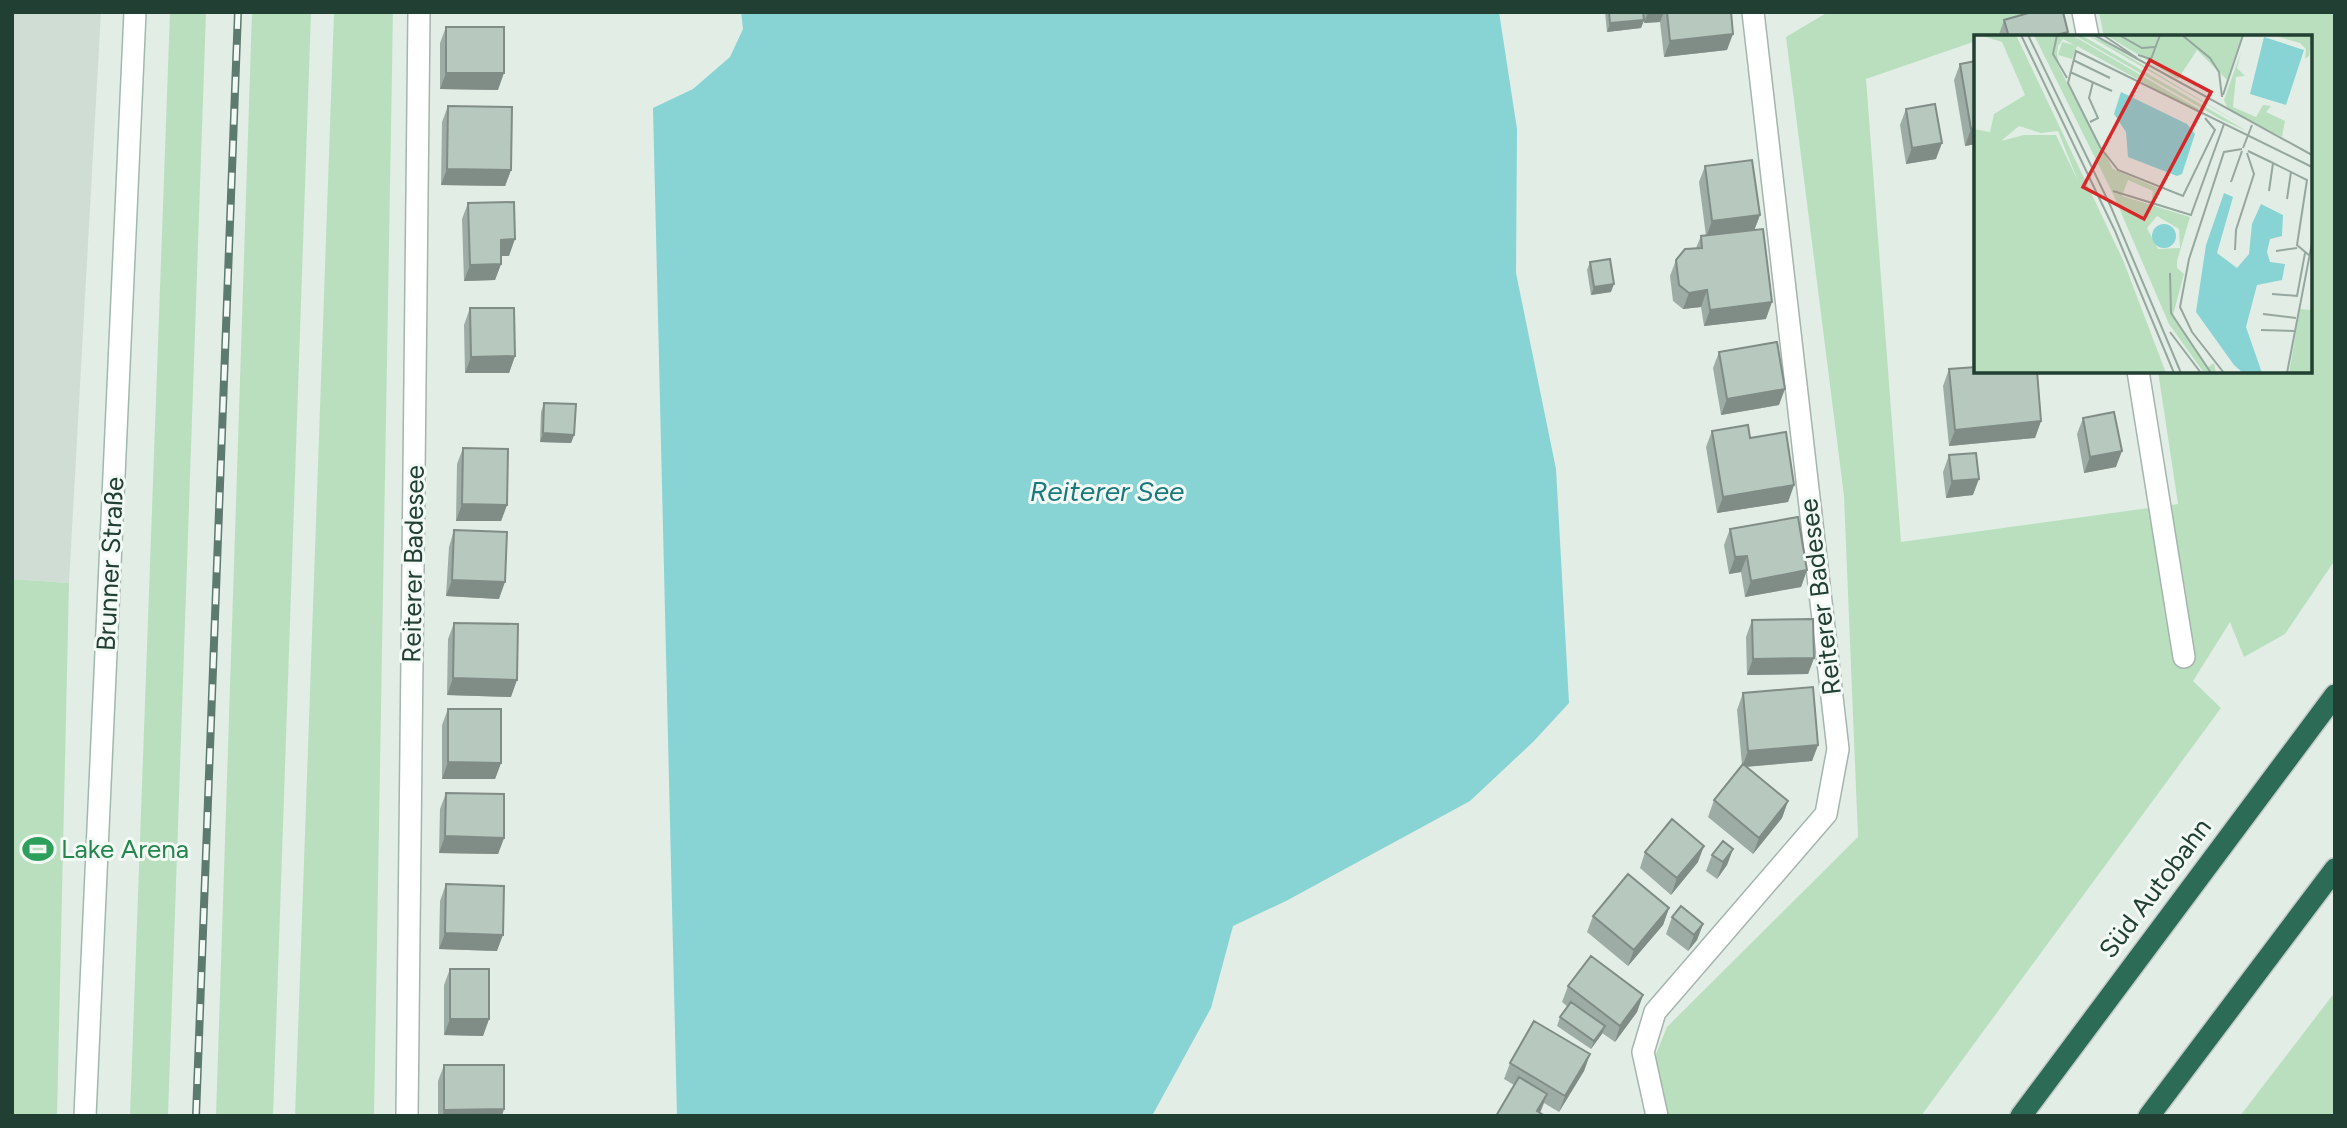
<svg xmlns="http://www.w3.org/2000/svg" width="2347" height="1128" font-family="Figtree,sans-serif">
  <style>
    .built { fill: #d0ddd5 }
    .green { fill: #badfbf }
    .water { fill: #88d3d4 }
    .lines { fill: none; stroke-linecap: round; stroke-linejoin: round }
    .service-casing { stroke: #a4b5ac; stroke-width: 24 }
    .minor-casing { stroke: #a4b5ac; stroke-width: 24 }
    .secondary-casing { stroke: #a0b9ad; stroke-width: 24 }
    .motorway-casing { stroke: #c1c9c6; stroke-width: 24 }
    .service { stroke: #fff; stroke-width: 21 }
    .minor { stroke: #fff; stroke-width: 21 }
    .secondary { stroke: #fff; stroke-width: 21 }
    .motorway { stroke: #2c6c56; stroke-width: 21 }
    .rail-casing { stroke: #5c7a6e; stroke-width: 8 }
    .rail { stroke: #f3f9f5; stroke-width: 5; stroke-dasharray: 16; stroke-linecap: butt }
    .wall { fill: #9daca4 }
    .shaded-wall { fill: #808c86 }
    .building { fill: #b7c8bf; stroke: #808c86; stroke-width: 2 }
    .labels { text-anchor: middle; stroke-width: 6; stroke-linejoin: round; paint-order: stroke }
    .street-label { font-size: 26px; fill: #213f32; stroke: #f3f9f5 }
    .leisure-label { font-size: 26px; fill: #27864d; stroke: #f3f9f5; text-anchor: start }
    .water-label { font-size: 28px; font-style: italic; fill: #197a7d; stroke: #f3f9f5 }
    .inset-road { fill: none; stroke: #95a79e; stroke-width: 2 }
    .view { fill: #d62828; fill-opacity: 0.15; stroke: #d62828; stroke-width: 3.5 }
    .inset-edge { fill: none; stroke: #213f32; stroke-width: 3.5 }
  </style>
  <rect width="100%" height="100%" fill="#e2ede6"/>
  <path class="built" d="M 12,12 L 101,12 L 69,583 L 12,579 Z"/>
  <path class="green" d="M 170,12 L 206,12 L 168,1116 L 130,1116 Z
    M 252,12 L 311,12 L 273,1116 L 216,1116 Z
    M 334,12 L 393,12 L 374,1116 L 295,1116 Z
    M 1828,12 L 2061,12 L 1988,37 L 1976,37 L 1976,41 L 1866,79 L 1901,542 L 2178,504 L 2158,371 L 2310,371 L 2310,37 L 2104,37 L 2099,12 L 2335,12 L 2335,560 L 2285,634 L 2244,657 L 2230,622 L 2193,681 L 2221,708 L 1921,1116 L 1666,1116 L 1654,1059 L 1667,1027 L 1858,837 L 1844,496 L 1786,37 Z
    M 12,579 L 69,583 L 57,1116 L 12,1116 Z
    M 2335,992 L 2335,1116 L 2240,1116 Z"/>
  <path class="water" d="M 741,12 L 1499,12 L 1517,129 L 1516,273 L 1556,469 L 1569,703 L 1534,741 L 1470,801 L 1286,901 L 1233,926 L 1211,1008 L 1152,1116 L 677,1116 L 653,108 L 693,89 L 730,57 L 743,29 Z"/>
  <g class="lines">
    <g class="service-casing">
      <path id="service" d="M 2083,12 L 2088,37
        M 2138,371 L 2184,657"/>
    </g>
    <g class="minor-casing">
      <path id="minor" d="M 407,1116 L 419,12
        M 1657,1116 L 1643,1052 L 1655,1012 L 1826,814 L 1838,749 L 1753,12"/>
    </g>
    <g class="secondary-casing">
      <path id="secondary" d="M 85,1116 L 135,12"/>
    </g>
    <g class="motorway-casing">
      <path id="motorway" d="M 2021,1116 L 2335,695
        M 2149,1116 L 2335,869"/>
    </g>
    <use href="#service" class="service"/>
    <use href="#minor" class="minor"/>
    <use href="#secondary" class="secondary"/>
    <use href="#motorway" class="motorway"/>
    <g class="rail-casing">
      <path id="rail" d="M 196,1116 L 238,12"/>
    </g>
    <use href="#rail" class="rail"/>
  </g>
  <path class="wall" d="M 1605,12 L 1643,12 L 1644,20 L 1641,28 L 1607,32 Z
    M 1643,12 L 1731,12 L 1727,50 L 1664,57 L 1660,22 L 1644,23 Z
    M 2004,20 L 2068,32 L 2067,37 L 1998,37 Z
    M 446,27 L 498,90 L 440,89 L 440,43 Z
    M 1976,61 L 1976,144 L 1965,146 L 1954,80 L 1960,64 Z
    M 448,106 L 511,170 L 505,186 L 441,185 L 442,122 Z
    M 1906,109 L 1936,159 L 1906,164 L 1900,125 Z
    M 1705,166 L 1760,215 L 1754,230 L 1766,319 L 1704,326 L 1701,307 L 1683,309 L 1673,301 L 1670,276 L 1676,260 L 1696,248 L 1701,236 L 1706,236 L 1699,182 Z
    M 468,203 L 509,256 L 501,256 L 501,264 L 495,280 L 464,281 L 462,219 Z
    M 1590,262 L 1611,292 L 1591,295 L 1587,270 Z
    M 1976,304 L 1976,338 L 1973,312 Z
    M 470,308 L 515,356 L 509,373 L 465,373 L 464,325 Z
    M 1719,352 L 1779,405 L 1721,415 L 1713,368 Z
    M 1949,369 L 2041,421 L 2035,438 L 1949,446 L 1943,386 Z
    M 544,403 L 574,435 L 571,443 L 540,442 L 541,412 Z
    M 2083,418 L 2116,467 L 2084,473 L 2077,434 Z
    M 1712,431 L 1750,438 L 1794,485 L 1788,502 L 1717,513 L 1706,447 Z
    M 463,448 L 507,505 L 501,521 L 456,521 L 457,464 Z
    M 1949,455 L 1973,495 L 1946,498 L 1943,472 Z
    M 1730,529 L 1807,570 L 1801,587 L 1745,597 L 1741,572 L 1729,574 L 1724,545 Z
    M 454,530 L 499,599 L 446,596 L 449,547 Z
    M 1752,620 L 1814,658 L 1808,674 L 1747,675 L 1746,637 Z
    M 454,623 L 511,697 L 447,695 L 448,639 Z
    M 1743,693 L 1818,745 L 1812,761 L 1746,767 L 1788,801 L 1782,818 L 1753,854 L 1708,817 L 1714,800 L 1742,765 L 1737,710 Z
    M 448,709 L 501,763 L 495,779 L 442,779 L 442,725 Z
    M 446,793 L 504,838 L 498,854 L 439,853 L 440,809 Z
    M 1733,849 L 1727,865 L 1717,879 L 1706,871 L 1712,855 Z
    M 1645,852 L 1698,862 L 1671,895 L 1640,868 Z
    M 446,884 L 497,951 L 439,949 L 440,901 Z
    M 1669,908 L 1663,925 L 1628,966 L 1587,932 L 1593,916 Z
    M 1672,917 L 1703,924 L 1697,940 L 1688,951 L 1666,934 Z
    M 450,969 L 489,1019 L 483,1036 L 444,1035 L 444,985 Z
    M 1568,986 L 1643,995 L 1637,1012 L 1615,1042 L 1602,1033 L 1591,1049 L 1557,1026 L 1560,1017 L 1568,1007 L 1562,1002 Z
    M 1590,1054 L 1584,1071 L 1559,1112 L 1544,1103 L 1540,1113 L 1496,1116 L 1514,1085 L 1504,1079 L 1510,1063 Z
    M 444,1065 L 502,1116 L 438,1116 L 438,1081 Z"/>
  <path class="shaded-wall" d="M 1648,12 L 1664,12 L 1660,22 L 1644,23 Z
    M 1644,20 L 1641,28 L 1607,32 L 1610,23 Z
    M 2068,32 L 2067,37 L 2049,37 Z
    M 1733,34 L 1727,50 L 1664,57 L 1670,41 Z
    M 446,73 L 504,73 L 498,90 L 440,89 Z
    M 1976,128 L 1976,144 L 1965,146 L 1971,129 Z
    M 1942,143 L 1936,159 L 1906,164 L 1912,148 Z
    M 447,169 L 511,170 L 505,186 L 441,185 Z
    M 1760,215 L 1754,231 L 1706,237 L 1712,221 Z
    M 515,239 L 509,256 L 495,256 L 501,240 Z
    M 501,264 L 495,280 L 464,281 L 470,265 Z
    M 1614,284 L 1611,292 L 1591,295 L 1594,287 Z
    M 1707,290 L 1701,307 L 1683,309 L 1689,293 Z
    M 1772,302 L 1766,319 L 1704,326 L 1710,310 Z
    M 515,356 L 509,373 L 465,373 L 471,357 Z
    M 1785,389 L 1779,405 L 1721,415 L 1727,399 Z
    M 2041,421 L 2035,438 L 1949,446 L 1955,430 Z
    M 543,433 L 574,435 L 571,443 L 540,442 Z
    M 2122,451 L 2116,467 L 2084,473 L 2090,457 Z
    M 1979,479 L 1973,495 L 1946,498 L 1952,481 Z
    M 1794,485 L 1788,502 L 1717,513 L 1723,497 Z
    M 462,504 L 507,505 L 501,521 L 456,521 Z
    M 1747,556 L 1741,572 L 1729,574 L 1735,557 Z
    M 1807,570 L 1801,587 L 1745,597 L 1751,581 Z
    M 452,580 L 505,582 L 499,599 L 446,596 Z
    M 1814,658 L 1808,674 L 1747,675 L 1753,659 Z
    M 453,678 L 517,680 L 511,697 L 447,695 Z
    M 1818,745 L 1812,761 L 1742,767 L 1748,751 Z
    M 448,762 L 501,763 L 495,779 L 442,779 Z
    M 1788,801 L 1782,818 L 1753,854 L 1759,838 Z
    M 445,836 L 504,838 L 498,854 L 439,853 Z
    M 1704,846 L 1698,862 L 1671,895 L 1677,878 Z
    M 1733,849 L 1727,865 L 1717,879 L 1723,862 Z
    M 1669,908 L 1663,925 L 1628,966 L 1634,950 Z
    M 1703,924 L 1697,940 L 1688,951 L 1694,935 Z
    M 445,933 L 503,935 L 497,951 L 439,949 Z
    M 1643,995 L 1637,1012 L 1615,1042 L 1620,1026 Z
    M 450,1019 L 489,1019 L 483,1036 L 444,1035 Z
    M 1605,1026 L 1602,1034 L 1591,1049 L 1594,1041 Z
    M 1590,1054 L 1584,1071 L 1559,1112 L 1565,1096 Z
    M 1547,1094 L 1541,1110 L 1538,1116 L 1537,1111 Z
    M 504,1109 L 502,1116 L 442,1116 L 444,1110 Z"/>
  <path class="building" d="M 1609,12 L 1643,12 L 1644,20 L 1610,23 Z
    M 1667,12 L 1731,12 L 1733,34 L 1670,41 Z
    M 2032,12 L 2063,12 L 2068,32 L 2049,37 L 2009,37 L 2004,20 Z
    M 446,27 L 504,27 L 504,73 L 446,73 Z
    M 1976,61 L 1976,128 L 1971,129 L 1960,64 Z
    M 1935,104 L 1942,143 L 1912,148 L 1906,109 Z
    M 448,106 L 512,107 L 511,170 L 447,169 Z
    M 1752,160 L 1760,215 L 1712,221 L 1705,166 Z
    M 514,202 L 515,239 L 501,240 L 501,264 L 470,265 L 468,203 Z
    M 1763,229 L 1772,302 L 1710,310 L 1707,290 L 1689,293 L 1679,285 L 1676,260 L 1685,249 L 1702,248 L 1701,236 Z
    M 1610,259 L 1614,284 L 1594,287 L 1590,262 Z
    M 470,308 L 514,308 L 515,356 L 471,357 Z
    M 1777,342 L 1785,389 L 1727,399 L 1719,352 Z
    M 1976,367 L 1976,371 L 2037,371 L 2041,421 L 1955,430 L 1949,369 Z
    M 544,403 L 576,404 L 574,435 L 543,433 Z
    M 2114,412 L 2122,451 L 2090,457 L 2083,418 Z
    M 1748,425 L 1750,438 L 1786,432 L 1794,485 L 1723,497 L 1712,431 Z
    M 463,448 L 508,449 L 507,505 L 462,504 Z
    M 1976,453 L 1979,479 L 1952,481 L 1949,455 Z
    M 1798,517 L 1807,570 L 1751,581 L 1747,556 L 1735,557 L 1730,529 Z
    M 454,530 L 507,532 L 505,582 L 452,580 Z
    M 1813,619 L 1814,658 L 1753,659 L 1752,620 Z
    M 454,623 L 518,624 L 517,680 L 453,678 Z
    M 1813,687 L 1818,745 L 1748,751 L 1743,693 Z
    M 448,709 L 501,709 L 501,763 L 448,762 Z
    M 1743,764 L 1788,801 L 1759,838 L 1714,800 Z
    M 446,793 L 504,794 L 504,838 L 445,836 Z
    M 1672,819 L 1704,846 L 1677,878 L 1645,852 Z
    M 1723,841 L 1733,849 L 1723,862 L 1712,855 Z
    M 1628,874 L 1669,908 L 1634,950 L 1593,916 Z
    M 446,884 L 504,886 L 503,935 L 445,933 Z
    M 1681,906 L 1703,924 L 1694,935 L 1672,917 Z
    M 1591,956 L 1643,995 L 1620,1026 L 1568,986 Z
    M 450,969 L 489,969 L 489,1019 L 450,1019 Z
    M 1571,1002 L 1605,1026 L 1594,1041 L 1560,1017 Z
    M 1534,1021 L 1590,1054 L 1565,1096 L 1510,1063 Z
    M 444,1065 L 504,1065 L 504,1109 L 444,1110 Z
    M 1519,1077 L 1547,1094 L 1537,1111 L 1545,1116 L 1496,1116 Z"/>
  <defs>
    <g id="stadium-bare" transform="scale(2.415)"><path d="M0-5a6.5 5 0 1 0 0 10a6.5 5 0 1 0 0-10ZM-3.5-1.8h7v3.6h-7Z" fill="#2e9e5b" stroke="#f3f9f5" stroke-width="2.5" paint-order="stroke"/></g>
  </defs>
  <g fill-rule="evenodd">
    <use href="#stadium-bare" x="38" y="849"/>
  </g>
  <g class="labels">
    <g class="street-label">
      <text transform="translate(110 564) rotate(-87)" y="9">Brunner Straße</text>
      <text transform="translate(413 564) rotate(-89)" y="9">Reiterer Badesee</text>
      <text transform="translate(1820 597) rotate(-97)" y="9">Reiterer Badesee</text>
      <text transform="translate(2155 888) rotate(-53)" y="9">Süd Autobahn</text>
    </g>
    <g class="leisure-label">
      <text x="61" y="858">Lake Arena</text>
    </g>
    <g class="water-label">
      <text x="1107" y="501">Reiterer See</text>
    </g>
  </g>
  <g transform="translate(1974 35)">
    <rect width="338" height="338" fill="#e2ede6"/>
    <path d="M 5,0 L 42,0 L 149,225 L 192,338 L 0,338 L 0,94 L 16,97 L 20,79 L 51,60 L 28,7 ZM 45,91 L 67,98 L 84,96 L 104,146 L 82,100 L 50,100 L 27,106 ZM 60,0 L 98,0 L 225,74 L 223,77 L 103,11 L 98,24 L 84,20 L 88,7 L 100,10 L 89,4 L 84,11 L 83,19 L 85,29 L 79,21 L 139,134 L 184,153 L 177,169 L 179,156 L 154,145 L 148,161 L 216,182 L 203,226 L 203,233 L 210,239 L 199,280 L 234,332 L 240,328 L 242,338 L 230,338 L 195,289 L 139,159 ZM 183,181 L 205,194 L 206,213 L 184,214 L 173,193 ZM 100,0 L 107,0 L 273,96 L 248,85 ZM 113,0 L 129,6 L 273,93 L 127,8 ZM 132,0 L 268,0 L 253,45 L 223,15 L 204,44 ZM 338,0 L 335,21 L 331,24 L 332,14 L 326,8 L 302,1 ZM 267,17 L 263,33 L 271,41 L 262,42 L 259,72 L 282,82 L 289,70 L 297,71 L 292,77 L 311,86 L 308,102 L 254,74 L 250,65 ZM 326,274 L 338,275 L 338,338 L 315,338 Z" fill="#badfbf" fill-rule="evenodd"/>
    <path d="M 290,2 L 330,15 L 312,70 L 276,59 ZM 147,57 L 213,89 L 221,99 L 208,139 L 203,141 L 154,122 L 152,97 L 140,79 ZM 250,158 L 259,162 L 243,218 L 263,233 L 275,219 L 278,189 L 287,169 L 309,180 L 308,201 L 296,204 L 293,217 L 296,227 L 311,229 L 308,245 L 283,250 L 272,292 L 288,338 L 269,338 L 260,330 L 222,277 L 232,210 ZM178 201a12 12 0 1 1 24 0a12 12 0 1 1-24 0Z" fill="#88d3d4"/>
    <path class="inset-road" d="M 47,0 L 141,196 L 200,338M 54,0 L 137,172 L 207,338M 83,0 L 79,19 L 93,43M 120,0 L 338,120M 129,0 L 163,23M 145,0 L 168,13 L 181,12M 208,0 L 236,23 L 245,37 L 248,62M 164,20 L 177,24 L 186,0M 99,25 L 136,43M 96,37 L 138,56M 249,60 L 269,0M 231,83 L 241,95 L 209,161 L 144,135 L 126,112 L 94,48 L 102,16 L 338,132M 116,87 L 124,83 L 115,63 L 119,47M 269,113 L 278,90M 274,116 L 299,128M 257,147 L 268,116M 139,156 L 217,180 L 250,89M 295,156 L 299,128 L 333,145 L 323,210 L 336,221M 313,164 L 317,137M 261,215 L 262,195 L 280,139 L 273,118M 302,216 L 323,213M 196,238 L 197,278 L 237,338M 298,259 L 324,261M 323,261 L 331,218M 289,279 L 322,283M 287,295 L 320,296M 196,297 L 227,338M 250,338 L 218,297 L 206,272 L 215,224 L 250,117 L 268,114M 313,338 L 338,208"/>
    <path class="view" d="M 176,25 L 237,57 L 170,184 L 109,152 Z"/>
    <rect width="338" height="338" class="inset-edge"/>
  </g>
  <rect width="2347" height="1128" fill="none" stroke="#213f32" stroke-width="28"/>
</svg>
